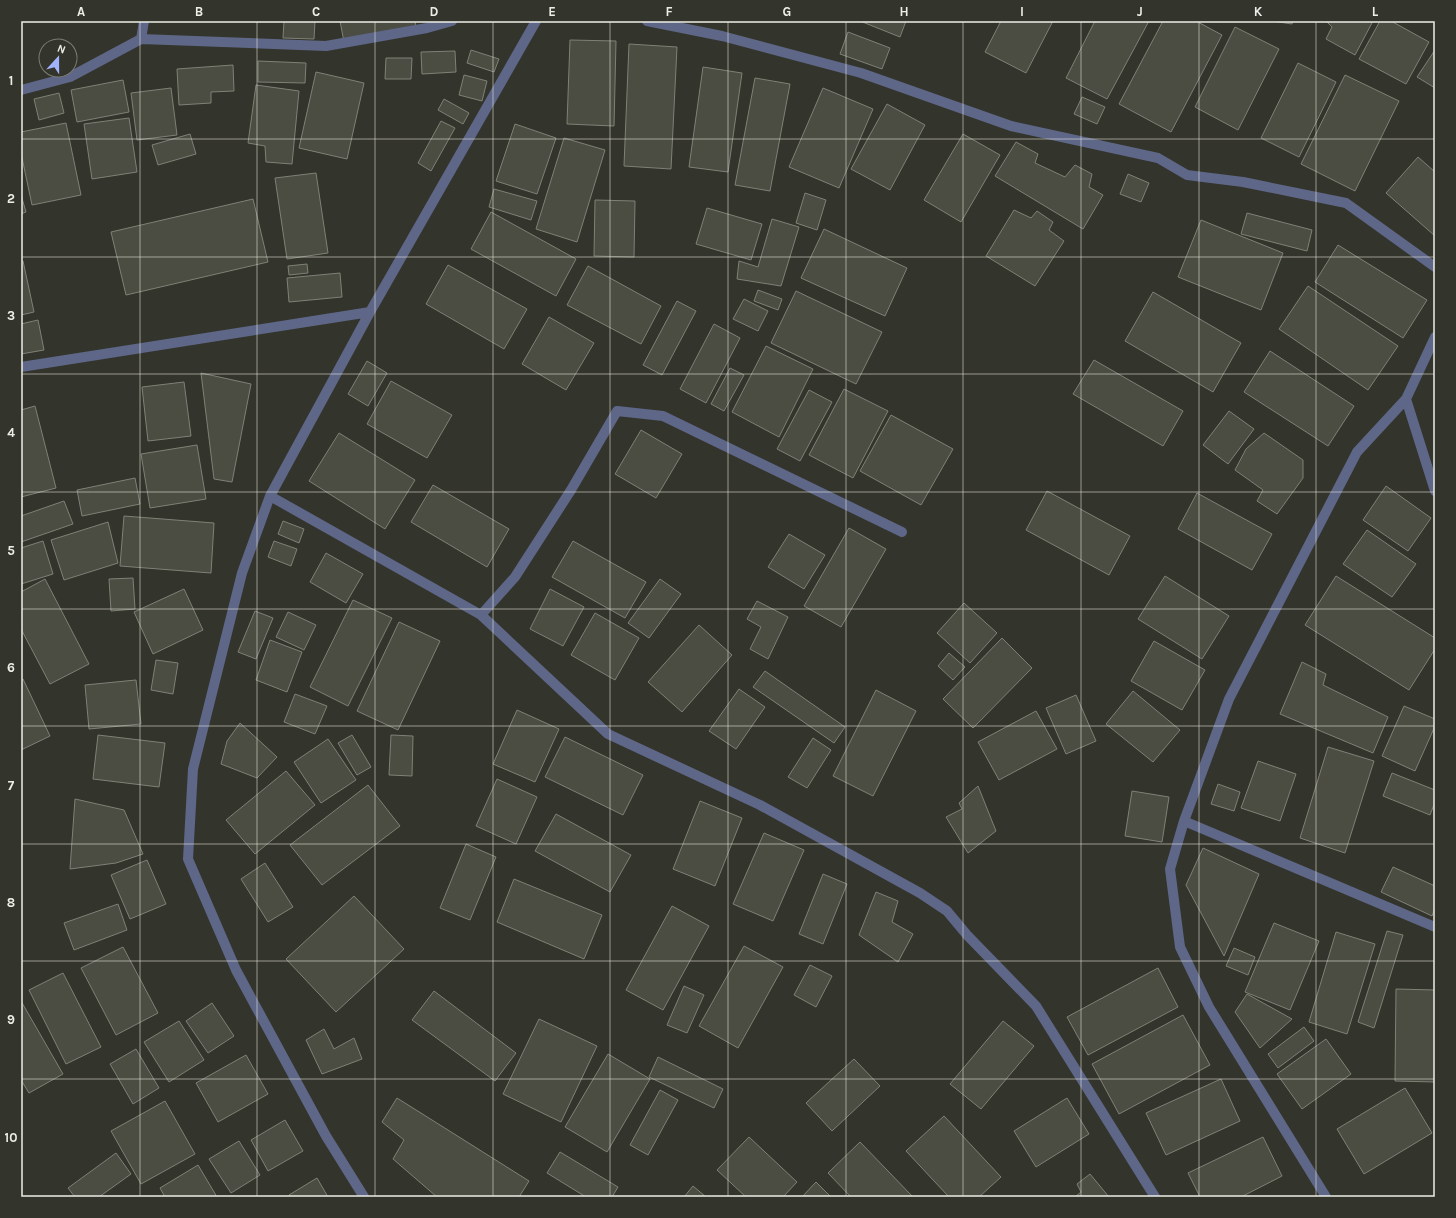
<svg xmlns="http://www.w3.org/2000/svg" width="1456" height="1218" font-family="Karla,sans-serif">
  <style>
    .building { fill: #4b4c42; stroke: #808176 }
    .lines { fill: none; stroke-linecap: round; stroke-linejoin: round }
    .minor { stroke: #5e6787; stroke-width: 10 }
    .grid { fill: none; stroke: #eeeee8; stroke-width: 1; stroke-opacity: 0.55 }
    .neatline { fill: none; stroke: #eeeee8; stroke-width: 1.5 }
    .grid-label { font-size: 13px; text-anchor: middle; font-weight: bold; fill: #eeeee8 }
  </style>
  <rect width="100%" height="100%" fill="#33342b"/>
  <path class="building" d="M 284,21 L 315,21 L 314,39 L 283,38 Z
    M 340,21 L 415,21 L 416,27 L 344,42 Z
    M 860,21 L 906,21 L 900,37 Z
    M 1001,21 L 1053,21 L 1026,73 L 985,52 Z
    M 1095,21 L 1149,21 L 1107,99 L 1066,78 Z
    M 1163,21 L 1196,21 L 1222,35 L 1171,132 L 1119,104 Z
    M 1272,21 L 1293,21 L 1292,24 Z
    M 1326,21 L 1373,21 L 1355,55 L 1326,39 L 1332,27 Z
    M 1380,21 L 1391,21 L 1429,42 L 1406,84 L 1359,59 Z
    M 1235,27 L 1279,49 L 1238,130 L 1195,107 Z
    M 848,32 L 890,48 L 882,69 L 840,54 Z
    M 570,40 L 616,41 L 614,126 L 567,124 Z
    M 629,44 L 677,47 L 671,169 L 624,166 Z
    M 471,50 L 499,59 L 494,72 L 467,63 Z
    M 1435,50 L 1435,88 L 1417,77 Z
    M 455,51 L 456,72 L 422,74 L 421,52 Z
    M 386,58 L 412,58 L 411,79 L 385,79 Z
    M 258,61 L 306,63 L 305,83 L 258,82 Z
    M 1298,63 L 1336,82 L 1299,157 L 1261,138 Z
    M 233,65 L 234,91 L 211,92 L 211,103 L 179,105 L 177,69 Z
    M 703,67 L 742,73 L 728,172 L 689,167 Z
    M 316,72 L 364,83 L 347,159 L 299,148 Z
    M 464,75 L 487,81 L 482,101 L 459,95 Z
    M 1345,75 L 1399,101 L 1355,191 L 1301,164 Z
    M 755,78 L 790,84 L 770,191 L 735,185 Z
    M 123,80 L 129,112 L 77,122 L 71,90 Z
    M 256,85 L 299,91 L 292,164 L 266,162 L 265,146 L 248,143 Z
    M 171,88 L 177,135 L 137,140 L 131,93 Z
    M 823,88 L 873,109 L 839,188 L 789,167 Z
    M 59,93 L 64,113 L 39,120 L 34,99 Z
    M 1082,97 L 1105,107 L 1097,124 L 1074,114 Z
    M 444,99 L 469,113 L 463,124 L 438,110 Z
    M 887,104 L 925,125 L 890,190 L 851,169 Z
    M 129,118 L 137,172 L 92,179 L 84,124 Z
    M 441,121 L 455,128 L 431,171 L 418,163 Z
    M 66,123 L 81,195 L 32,205 L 21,153 L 21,132 Z
    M 515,124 L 556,138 L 537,194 L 496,181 Z
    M 190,134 L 196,154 L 158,165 L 152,145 Z
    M 963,134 L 1000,155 L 961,222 L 924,200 Z
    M 564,138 L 605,150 L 577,242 L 536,229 Z
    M 1016,142 L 1038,154 L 1035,163 L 1065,177 L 1075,165 L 1092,174 L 1089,187 L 1103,195 L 1083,229 L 995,176 Z
    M 1418,157 L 1435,172 L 1435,236 L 1386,193 Z
    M 316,173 L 328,253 L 287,259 L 275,178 Z
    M 1128,174 L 1149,183 L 1141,202 L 1120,194 Z
    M 494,189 L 537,201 L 531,220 L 489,207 Z
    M 805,193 L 826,200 L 817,230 L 796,223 Z
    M 21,195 L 26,212 L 21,214 Z
    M 253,199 L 268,262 L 126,295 L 111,232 Z
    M 595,200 L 635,201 L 634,257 L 594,256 Z
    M 707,208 L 762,224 L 751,260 L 696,244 Z
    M 1014,210 L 1031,218 L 1037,211 L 1053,222 L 1049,230 L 1064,241 L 1035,286 L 986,256 Z
    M 491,212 L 576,259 L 556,296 L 471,249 Z
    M 1247,213 L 1312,230 L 1307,251 L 1241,234 Z
    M 772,219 L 799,227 L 781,286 L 737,279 L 739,261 L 758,267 Z
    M 1201,220 L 1283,253 L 1261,310 L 1178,277 Z
    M 824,229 L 907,268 L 885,316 L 801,278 Z
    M 1338,245 L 1427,300 L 1403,338 L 1315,282 Z
    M 21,261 L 23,261 L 34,312 L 21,315 Z
    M 307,264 L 308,273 L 289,275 L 288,266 Z
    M 448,265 L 527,309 L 504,349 L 426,304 Z
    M 588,266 L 661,306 L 641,344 L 567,305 Z
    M 340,273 L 342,297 L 289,302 L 287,278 Z
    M 1308,286 L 1398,346 L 1368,390 L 1279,329 Z
    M 758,290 L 782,299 L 778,310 L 754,301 Z
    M 796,291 L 882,332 L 856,384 L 771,343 Z
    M 1153,292 L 1241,343 L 1213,392 L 1125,341 Z
    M 744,299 L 768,311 L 758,331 L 733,319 Z
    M 677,301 L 696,311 L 662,375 L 643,365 Z
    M 549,317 L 594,343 L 566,390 L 522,364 Z
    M 38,320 L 44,350 L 21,354 L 21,324 Z
    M 714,324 L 740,338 L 706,403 L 680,389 Z
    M 766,346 L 813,369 L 779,437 L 732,412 Z
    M 1270,351 L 1354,406 L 1328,446 L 1244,392 Z
    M 1094,360 L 1183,411 L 1163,446 L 1073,394 Z
    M 367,361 L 387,373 L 368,406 L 348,394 Z
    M 730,368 L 744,375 L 724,411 L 711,404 Z
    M 201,373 L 251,384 L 232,482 L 214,479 Z
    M 391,381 L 452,415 L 427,458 L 367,424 Z
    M 184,382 L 191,436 L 148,441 L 142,387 Z
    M 844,389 L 888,411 L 853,478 L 809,455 Z
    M 809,390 L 832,402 L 800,461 L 777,449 Z
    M 35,406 L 56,488 L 21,497 L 21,410 Z
    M 1229,411 L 1254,429 L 1228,464 L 1203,445 Z
    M 891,415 L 953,449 L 921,505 L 860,471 Z
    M 641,430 L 682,454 L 656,498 L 615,474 Z
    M 339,433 L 415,480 L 385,529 L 309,481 Z
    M 1264,433 L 1303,460 L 1303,478 L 1277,514 L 1257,501 L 1263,490 L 1235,470 L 1246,449 Z
    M 197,445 L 206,499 L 150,508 L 141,454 Z
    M 135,478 L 140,504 L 82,516 L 77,490 Z
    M 433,485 L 509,529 L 487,567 L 411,522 Z
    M 1386,486 L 1431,518 L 1408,551 L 1363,520 Z
    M 1047,491 L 1130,536 L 1109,575 L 1026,530 Z
    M 1197,493 L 1272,534 L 1252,570 L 1178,529 Z
    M 64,501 L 73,524 L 21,542 L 21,516 Z
    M 124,516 L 214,523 L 211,573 L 120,566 Z
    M 283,521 L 304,529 L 299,543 L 278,534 Z
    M 108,522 L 118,563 L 64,580 L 51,540 Z
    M 849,528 L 886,549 L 841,627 L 804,606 Z
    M 1367,530 L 1416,564 L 1392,597 L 1343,564 Z
    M 789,534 L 825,555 L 804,589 L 768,567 Z
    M 43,541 L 53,574 L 21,584 L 21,548 Z
    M 274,541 L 297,549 L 291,566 L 268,557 Z
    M 573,541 L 646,582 L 625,618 L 552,577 Z
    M 326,553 L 363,574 L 346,603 L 310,582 Z
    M 1165,576 L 1229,616 L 1202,659 L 1138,619 Z
    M 1336,576 L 1435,638 L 1435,649 L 1409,690 L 1305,625 Z
    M 133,578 L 135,609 L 111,611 L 109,579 Z
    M 45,579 L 89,664 L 50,684 L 21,629 L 21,592 Z
    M 660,579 L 681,594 L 649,638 L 628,623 Z
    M 184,589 L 203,630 L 153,654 L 134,612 Z
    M 550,589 L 584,607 L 563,646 L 530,629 Z
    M 353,600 L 392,618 L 348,706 L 310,687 Z
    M 757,601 L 788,617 L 768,659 L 750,649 L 761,627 L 747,619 Z
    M 964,603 L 997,633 L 970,663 L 937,633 Z
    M 255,611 L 273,618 L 256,659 L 238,652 Z
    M 288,612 L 316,625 L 304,650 L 276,637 Z
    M 595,613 L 639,638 L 615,680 L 571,655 Z
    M 399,622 L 440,641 L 398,730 L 357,711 Z
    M 699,625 L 732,655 L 682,712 L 648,682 Z
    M 1002,638 L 1032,668 L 973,728 L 943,699 Z
    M 270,640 L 302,652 L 287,692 L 256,680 Z
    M 1154,641 L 1205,670 L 1182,710 L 1131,681 Z
    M 949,653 L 965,667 L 953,680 L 938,666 Z
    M 156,660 L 178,663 L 173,694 L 151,690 Z
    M 1302,662 L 1326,674 L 1323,685 L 1388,717 L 1373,753 L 1280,714 Z
    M 765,671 L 845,727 L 834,743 L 753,687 Z
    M 23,679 L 50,736 L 21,750 L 21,680 Z
    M 136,680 L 141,724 L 89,729 L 85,685 Z
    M 739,689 L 765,707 L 736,749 L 709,731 Z
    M 876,690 L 916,711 L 873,796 L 833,776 Z
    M 1133,691 L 1180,730 L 1153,762 L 1106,724 Z
    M 295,694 L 327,706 L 315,734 L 284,722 Z
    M 1076,695 L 1096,741 L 1066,754 L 1046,708 Z
    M 1404,706 L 1435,719 L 1435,726 L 1415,771 L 1382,756 Z
    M 517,710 L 559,729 L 535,782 L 493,764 Z
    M 1036,711 L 1057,749 L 999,780 L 978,742 Z
    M 240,723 L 277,757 L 257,778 L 221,764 L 227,741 Z
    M 98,735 L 165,743 L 159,787 L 93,779 Z
    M 352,735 L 371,767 L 357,775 L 338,743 Z
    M 391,735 L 413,736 L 412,776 L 389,775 Z
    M 565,737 L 643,775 L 623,815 L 545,777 Z
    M 813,738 L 831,750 L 807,788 L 788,777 Z
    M 328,739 L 356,780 L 321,803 L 294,762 Z
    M 1328,747 L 1374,761 L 1345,853 L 1300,838 Z
    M 1258,761 L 1296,774 L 1280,821 L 1241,808 Z
    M 286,771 L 315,805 L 255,854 L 226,820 Z
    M 1392,773 L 1435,790 L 1435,802 L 1430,815 L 1383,796 Z
    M 497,779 L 537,797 L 516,844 L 476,826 Z
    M 1218,784 L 1240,792 L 1234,811 L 1211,804 Z
    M 368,785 L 400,826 L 322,885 L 290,845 Z
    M 978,786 L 996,831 L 968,853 L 946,817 L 962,809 L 959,803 Z
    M 1132,791 L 1169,797 L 1162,842 L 1125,836 Z
    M 75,799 L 124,810 L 143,854 L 116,863 L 70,869 Z
    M 700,801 L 742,818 L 715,886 L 673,869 Z
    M 556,814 L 631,855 L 610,892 L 535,851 Z
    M 764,833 L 804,850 L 773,921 L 733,904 Z
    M 466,844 L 496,857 L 470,920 L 440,908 Z
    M 1203,848 L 1259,874 L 1224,956 L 1186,885 Z
    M 147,860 L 166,904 L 130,919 L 111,875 Z
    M 265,863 L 293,907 L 268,922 L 241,879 Z
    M 1393,867 L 1435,886 L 1435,908 L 1432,916 L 1381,892 Z
    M 823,874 L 847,884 L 823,944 L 799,934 Z
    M 514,879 L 602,915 L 584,959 L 497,922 Z
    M 876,892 L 898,901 L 892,922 L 913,934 L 898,962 L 859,935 Z
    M 354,896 L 404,949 L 336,1012 L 286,959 Z
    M 118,904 L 127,930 L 74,950 L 64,923 Z
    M 672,906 L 709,926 L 663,1010 L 626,990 Z
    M 1274,923 L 1319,941 L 1290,1010 L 1245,992 Z
    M 1387,931 L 1403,935 L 1374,1028 L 1358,1022 Z
    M 1336,932 L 1375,944 L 1347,1034 L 1309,1022 Z
    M 744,946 L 783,967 L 738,1048 L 699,1026 Z
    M 123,947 L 158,1013 L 116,1035 L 81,968 Z
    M 1234,948 L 1255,957 L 1248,975 L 1226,966 Z
    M 810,965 L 832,976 L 816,1007 L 794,995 Z
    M 1158,968 L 1178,1007 L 1088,1055 L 1067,1017 Z
    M 63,973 L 101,1047 L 66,1064 L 29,990 Z
    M 684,986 L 704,995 L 687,1033 L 667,1025 Z
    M 1396,989 L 1435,990 L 1435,1082 L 1395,1081 Z
    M 434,991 L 516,1053 L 495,1081 L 412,1020 Z
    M 1247,994 L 1292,1019 L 1260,1048 L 1235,1012 Z
    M 21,1001 L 63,1074 L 29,1093 L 21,1080 Z
    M 212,1003 L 234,1036 L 208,1053 L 186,1021 Z
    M 1183,1015 L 1210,1065 L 1119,1114 L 1092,1064 Z
    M 539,1019 L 597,1046 L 561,1122 L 503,1094 Z
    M 179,1021 L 204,1060 L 169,1082 L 144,1042 Z
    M 1003,1021 L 1034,1046 L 981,1109 L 950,1084 Z
    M 1304,1027 L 1314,1041 L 1278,1068 L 1268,1054 Z
    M 324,1029 L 334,1049 L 354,1038 L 362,1059 L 322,1074 L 306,1040 Z
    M 1326,1039 L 1351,1074 L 1302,1109 L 1277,1074 Z
    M 136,1049 L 159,1088 L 133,1104 L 110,1064 Z
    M 608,1054 L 650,1079 L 607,1152 L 565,1127 Z
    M 246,1055 L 268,1094 L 218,1122 L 196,1083 Z
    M 658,1057 L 723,1089 L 714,1108 L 649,1077 Z
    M 854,1059 L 880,1086 L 832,1131 L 806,1103 Z
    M 1221,1079 L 1240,1121 L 1166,1155 L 1146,1113 Z
    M 1405,1088 L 1432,1133 L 1364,1174 L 1337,1129 Z
    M 660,1090 L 678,1100 L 648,1155 L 630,1145 Z
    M 397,1098 L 529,1181 L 519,1197 L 437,1197 L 393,1159 L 404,1140 L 382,1122 Z
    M 1067,1098 L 1089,1134 L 1036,1167 L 1014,1131 Z
    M 165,1101 L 195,1154 L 141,1184 L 111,1131 Z
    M 944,1116 L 1001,1177 L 979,1197 L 949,1197 L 906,1151 Z
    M 285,1120 L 303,1151 L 268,1171 L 251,1140 Z
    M 749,1137 L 797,1182 L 783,1197 L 746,1197 L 717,1170 Z
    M 1263,1137 L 1282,1176 L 1241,1197 L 1200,1197 L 1188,1173 Z
    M 239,1141 L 260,1175 L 231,1193 L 209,1159 Z
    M 860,1142 L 913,1197 L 851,1197 L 828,1173 Z
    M 560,1152 L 618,1187 L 612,1197 L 586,1197 L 547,1173 Z
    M 116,1153 L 131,1174 L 99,1197 L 75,1197 L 68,1188 Z
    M 198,1165 L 217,1197 L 165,1197 L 160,1188 Z
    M 1090,1174 L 1109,1197 L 1075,1197 L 1081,1192 L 1077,1184 Z
    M 317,1178 L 328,1197 L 291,1197 L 289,1195 Z
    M 816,1182 L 831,1197 L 802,1197 Z
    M 693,1186 L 706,1197 L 684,1197 Z"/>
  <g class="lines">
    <path class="minor" d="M 647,21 L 722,36 L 861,73 L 1011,126 L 1158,158 L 1187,175 L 1243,182 L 1346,203 L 1435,267
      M 141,39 L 144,21
      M 21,90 L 70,77 L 141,39 L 326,46 L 427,28 L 452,21
      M 21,367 L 370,312
      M 1406,399 L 1435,491
      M 270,496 L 481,615 L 608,734 L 760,805 L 920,893 L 947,911 L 967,935 L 1036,1006 L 1155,1197
      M 481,615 L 515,577 L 571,490 L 617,411 L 663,416 L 902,532
      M 1184,821 L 1435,927
      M 364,1197 L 326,1136 L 236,970 L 188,859 L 193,769 L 242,573 L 270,496 L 370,312 L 536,21
      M 1326,1197 L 1209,1007 L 1180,947 L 1170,869 L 1184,821 L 1229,699 L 1357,452 L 1406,399 L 1435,337"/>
  </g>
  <path class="grid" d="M 140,21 L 140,1197M 257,21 L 257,1197M 375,21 L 375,1197M 493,21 L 493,1197M 610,21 L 610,1197M 728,21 L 728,1197M 846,21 L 846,1197M 963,21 L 963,1197M 1081,21 L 1081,1197M 1199,21 L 1199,1197M 1316,21 L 1316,1197M 21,139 L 1435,139M 21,257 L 1435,257M 21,374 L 1435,374M 21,492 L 1435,492M 21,609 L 1435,609M 21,726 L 1435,726M 21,844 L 1435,844M 21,961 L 1435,961M 21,1079 L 1435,1079"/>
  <rect width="1456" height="1218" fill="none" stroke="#33342b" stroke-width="44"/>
  <g transform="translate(58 58) rotate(21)"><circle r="19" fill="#33342b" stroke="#7e7e77"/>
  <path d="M0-3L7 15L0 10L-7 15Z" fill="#a1b3fd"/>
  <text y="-6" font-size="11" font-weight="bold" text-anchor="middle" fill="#eeeee8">N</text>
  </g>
  <rect x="22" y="22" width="1412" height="1174" class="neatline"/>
  <g class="grid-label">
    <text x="81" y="16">A</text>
    <text x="199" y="16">B</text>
    <text x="316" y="16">C</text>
    <text x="434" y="16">D</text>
    <text x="552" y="16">E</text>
    <text x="669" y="16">F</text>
    <text x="787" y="16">G</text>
    <text x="904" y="16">H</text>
    <text x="1022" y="16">I</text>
    <text x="1140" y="16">J</text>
    <text x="1258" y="16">K</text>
    <text x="1375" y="16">L</text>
    <text x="11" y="85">1</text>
    <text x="11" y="203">2</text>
    <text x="11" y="320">3</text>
    <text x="11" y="437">4</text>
    <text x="11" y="555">5</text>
    <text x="11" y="672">6</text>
    <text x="11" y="790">7</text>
    <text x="11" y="907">8</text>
    <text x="11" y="1024">9</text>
    <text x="11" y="1142">10</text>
  </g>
</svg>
